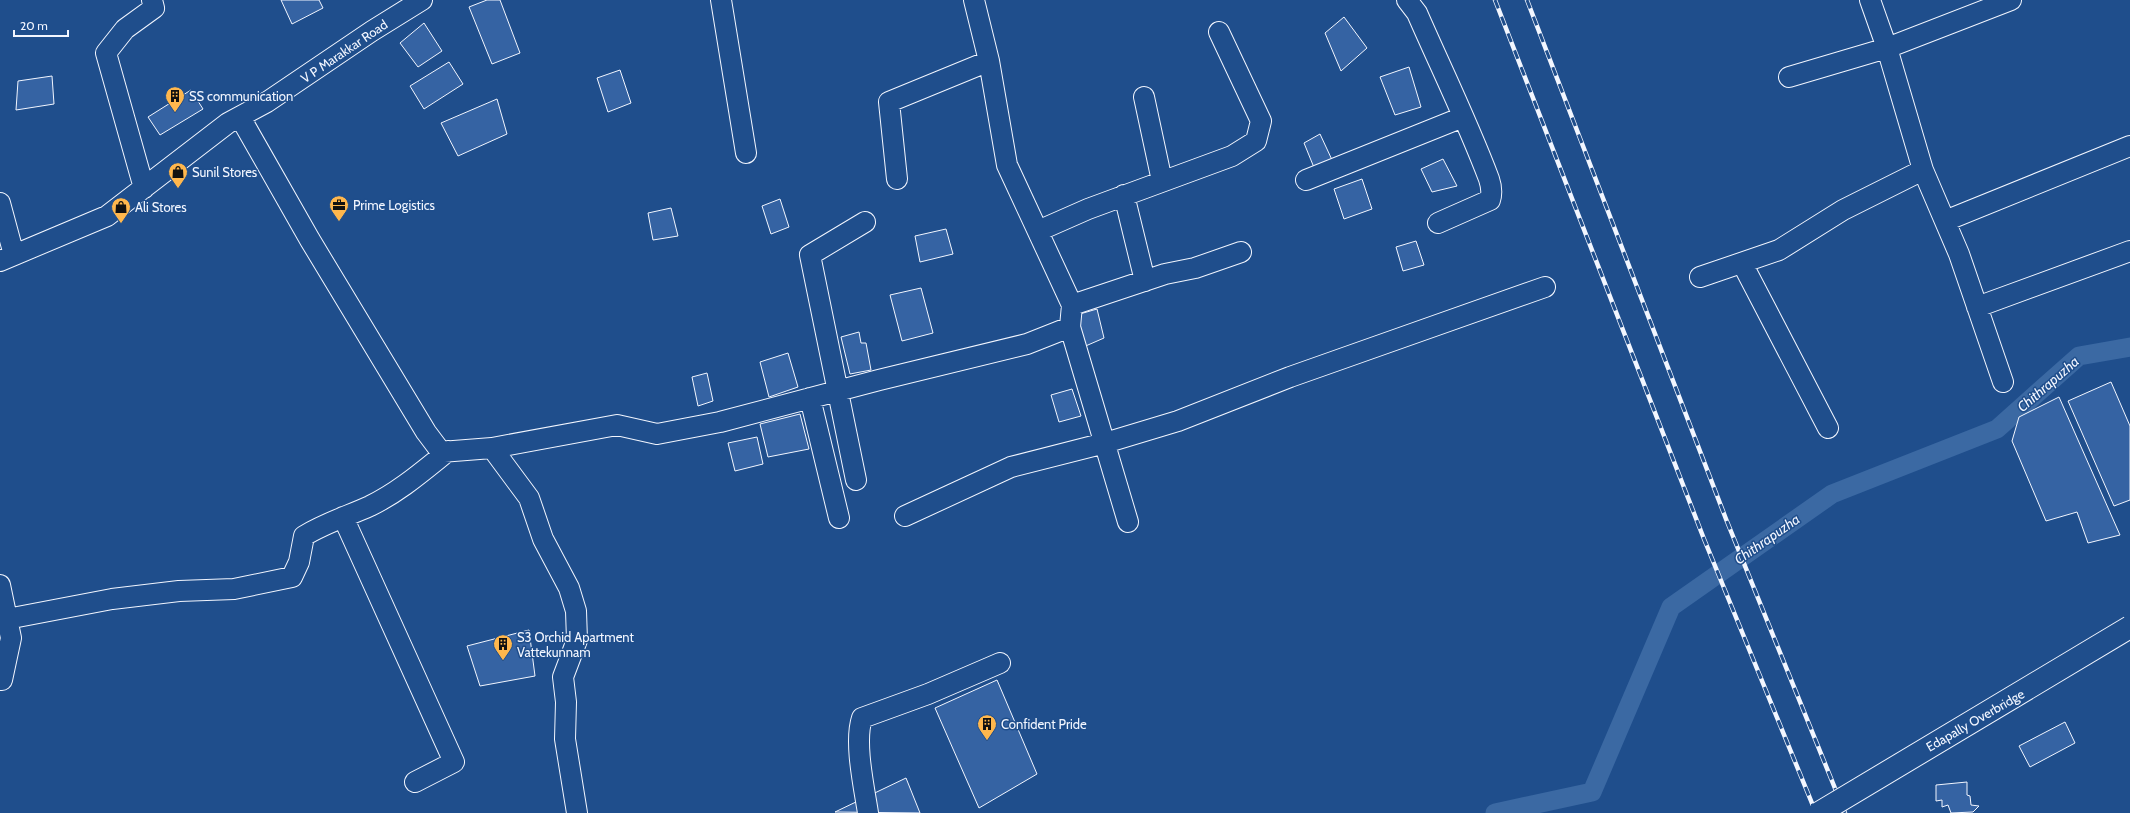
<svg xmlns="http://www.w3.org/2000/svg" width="2130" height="813" font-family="Cabin,sans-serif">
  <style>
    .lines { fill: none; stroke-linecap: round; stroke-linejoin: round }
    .canal { stroke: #3b69a3; stroke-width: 19 }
    .building { fill: #3563a3; stroke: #f2f6ff }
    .minor-casing { stroke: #f2f6ff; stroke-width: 22 }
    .minor { stroke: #1f4e8c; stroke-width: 20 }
    .rail-casing { stroke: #f2f6ff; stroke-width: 4.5 }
    .rail { stroke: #1f4e8c; stroke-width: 3; stroke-dasharray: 9; stroke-linecap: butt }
    .highway-bridge-casing { stroke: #f2f6ff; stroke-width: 24; stroke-linecap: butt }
    .highway-bridge { stroke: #1f4e8c; stroke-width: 22 }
    .labels { text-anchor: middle; stroke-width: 3; stroke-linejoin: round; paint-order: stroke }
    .street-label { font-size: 13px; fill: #f2f6ff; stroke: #1f4e8c }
    .poi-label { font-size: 13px; fill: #f2f6ff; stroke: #1f4e8c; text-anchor: start }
    .water-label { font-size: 14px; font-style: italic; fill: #f2f6ff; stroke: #1f4e8c }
  </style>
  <rect width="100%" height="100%" fill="#1f4e8c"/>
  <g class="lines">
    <path class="canal" d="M 1495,813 L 1592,792 L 1671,607 L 1832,494 L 1997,429 L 2079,356 L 2130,347"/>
  </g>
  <path class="building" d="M 281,0 L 319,0 L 323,8 L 292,24 Z
    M 487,0 L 500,0 L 520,53 L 492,64 L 469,7 Z
    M 1344,17 L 1367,48 L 1341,71 L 1325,33 Z
    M 424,23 L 442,51 L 418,67 L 400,43 Z
    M 449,62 L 463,84 L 424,109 L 410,86 Z
    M 1409,67 L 1421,107 L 1395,115 L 1380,77 Z
    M 620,70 L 631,103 L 608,112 L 597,78 Z
    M 52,76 L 54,104 L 16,110 L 18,81 Z
    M 191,90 L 203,109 L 160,135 L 148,117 Z
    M 497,99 L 507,134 L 458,156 L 441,123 Z
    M 1320,134 L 1333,162 L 1315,170 L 1304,143 Z
    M 1443,159 L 1457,186 L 1432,192 L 1421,169 Z
    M 1362,179 L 1372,209 L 1344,219 L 1334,189 Z
    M 780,199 L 789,227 L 771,234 L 762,206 Z
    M 671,208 L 678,236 L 653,240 L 648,213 Z
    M 946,229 L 953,254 L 920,262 L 915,236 Z
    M 1416,241 L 1424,265 L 1403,271 L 1396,247 Z
    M 921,288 L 933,333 L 902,341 L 890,295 Z
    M 1097,309 L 1104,338 L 1081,348 L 1073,316 Z
    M 859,332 L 861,343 L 866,343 L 871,370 L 850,374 L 841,337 Z
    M 788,353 L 798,387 L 769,397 L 760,362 Z
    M 707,373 L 713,401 L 698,406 L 692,377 Z
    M 2111,382 L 2130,426 L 2130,500 L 2114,506 L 2068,401 Z
    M 1072,389 L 1081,416 L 1059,422 L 1051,395 Z
    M 2059,397 L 2120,535 L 2088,543 L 2077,512 L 2046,521 L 2012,441 L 2019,417 Z
    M 800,414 L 809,449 L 768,457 L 760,424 Z
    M 757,437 L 763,464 L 735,471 L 728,443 Z
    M 529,630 L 535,676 L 480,686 L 467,646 Z
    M 997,680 L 1037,774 L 979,808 L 935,708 Z
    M 2065,722 L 2075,743 L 2030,767 L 2019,746 Z
    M 906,778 L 920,813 L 835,812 Z
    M 1967,782 L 1967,795 L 1970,796 L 1971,805 L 1979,806 L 1973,812 L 1951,813 L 1948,805 L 1942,807 L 1942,800 L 1936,801 L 1936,785 Z"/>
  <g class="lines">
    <g class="minor-casing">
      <path id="minor" d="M 721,0 L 746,153
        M 1407,0 L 1417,13 C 1441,68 1468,123 1489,179 C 1491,185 1492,194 1490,200 L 1438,223
        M 1870,0 L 1887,48 L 1923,170 L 1959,254 L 2003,382
        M 1789,77 L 1887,48 L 2011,0
        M 1144,97 L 1162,181
        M 240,117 L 310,240 L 426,432 L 441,452 L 492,448 L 529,498 L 543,539 L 569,588 L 576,611 L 577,640 L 563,677 L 566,702 L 565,739 L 577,813
        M 897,179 L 889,102 L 989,61
        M 1306,180 L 1463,117
        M 144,188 L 106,53 L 125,29 L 154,8 L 152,0
        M 1124,195 L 1145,281
        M 0,203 L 14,255
        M 1945,221 L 2130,146
        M 1038,231 L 1088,209 L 1232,156 L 1256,141 L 1261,121 L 1219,32
        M 0,261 L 107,216 L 228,123 L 267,102 L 372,31 L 422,0
        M 1742,263 L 1828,428
        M 1700,277 L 1779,250 L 1843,210 L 1923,170
        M 1072,305 L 1165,274 L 1195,268 L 1241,252
        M 1977,307 L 2130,251
        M 1070,327 L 1128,522
        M 810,398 L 839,518
        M 492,448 L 617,425 L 657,434 L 720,422 L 879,380 L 1027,344 L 1070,327 L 1072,305 L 1007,165 L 989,61 L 974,0
        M 856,480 L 810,255 L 865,222
        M 905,516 L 1011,467 L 1105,443 L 1178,421 L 1290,377 L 1545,287
        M 343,517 L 454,762 L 415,782
        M 0,585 L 11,638 L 2,680 L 0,680
        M 7,619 L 112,599 L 179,591 L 234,589 L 292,577 L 299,562 L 304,536 C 325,523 348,516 370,506 C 399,492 423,471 448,451
        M 868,813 C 864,787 854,742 862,718 L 928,694 L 1000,663"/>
    </g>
    <use href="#minor" class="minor"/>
    <g class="rail-casing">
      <path id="rail" d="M 1495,0 L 1704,539 L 1816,813
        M 1527,0 L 1726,519 L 1845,813"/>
    </g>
    <use href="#rail" class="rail"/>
    <g class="highway-bridge-casing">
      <path id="highway-bridge" d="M 1819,813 L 2130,627"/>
    </g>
    <use href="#highway-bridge" class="highway-bridge"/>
  </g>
  <defs>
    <g id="building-pin" transform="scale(1)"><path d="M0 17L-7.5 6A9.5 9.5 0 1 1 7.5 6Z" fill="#ffb74d" stroke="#1f4e8c"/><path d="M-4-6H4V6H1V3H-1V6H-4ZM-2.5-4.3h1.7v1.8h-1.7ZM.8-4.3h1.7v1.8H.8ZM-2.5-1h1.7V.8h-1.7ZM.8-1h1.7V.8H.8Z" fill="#111"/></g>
    <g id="shop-pin" transform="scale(1)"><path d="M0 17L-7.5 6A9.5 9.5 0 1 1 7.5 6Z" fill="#ffb74d" stroke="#1f4e8c"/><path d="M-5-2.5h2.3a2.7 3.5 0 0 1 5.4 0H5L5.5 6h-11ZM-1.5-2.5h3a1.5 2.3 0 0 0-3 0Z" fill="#111"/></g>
    <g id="office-pin" transform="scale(1)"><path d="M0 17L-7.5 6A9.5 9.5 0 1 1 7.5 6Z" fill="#ffb74d" stroke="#1f4e8c"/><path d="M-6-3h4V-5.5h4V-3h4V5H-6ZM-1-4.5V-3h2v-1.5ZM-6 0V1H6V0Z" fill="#111"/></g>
  </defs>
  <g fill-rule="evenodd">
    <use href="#building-pin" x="175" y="96"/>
    <use href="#shop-pin" x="178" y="172"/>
    <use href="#office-pin" x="339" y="205"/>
    <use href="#shop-pin" x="121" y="207"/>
    <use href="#building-pin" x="503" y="644"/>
    <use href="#building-pin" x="987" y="724"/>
  </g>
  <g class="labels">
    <g class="street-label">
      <text transform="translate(344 51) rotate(-34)" y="5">V P Marakkar Road</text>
      <text transform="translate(1975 720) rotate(-30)" y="5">Edapally Overbridge</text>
    </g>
    <g class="poi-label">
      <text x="189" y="101">SS communication</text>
      <text x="192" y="177">Sunil Stores</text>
      <text x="353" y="210">Prime Logistics</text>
      <text x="135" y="212">Ali Stores</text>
      <text x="517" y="642">S3 Orchid Apartment<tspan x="517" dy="15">Vattekunnam</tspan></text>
      <text x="1001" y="729">Confident Pride</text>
    </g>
    <g class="water-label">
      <text transform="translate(2048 384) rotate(-41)" y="5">Chithrapuzha</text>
      <text transform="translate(1767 539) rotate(-35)" y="5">Chithrapuzha</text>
    </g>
  </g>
  <path d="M14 30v6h54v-6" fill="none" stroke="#f2f6ff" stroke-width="2"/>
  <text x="20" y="30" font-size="12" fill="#f2f6ff" stroke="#1f4e8c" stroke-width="3" paint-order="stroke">20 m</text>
</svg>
